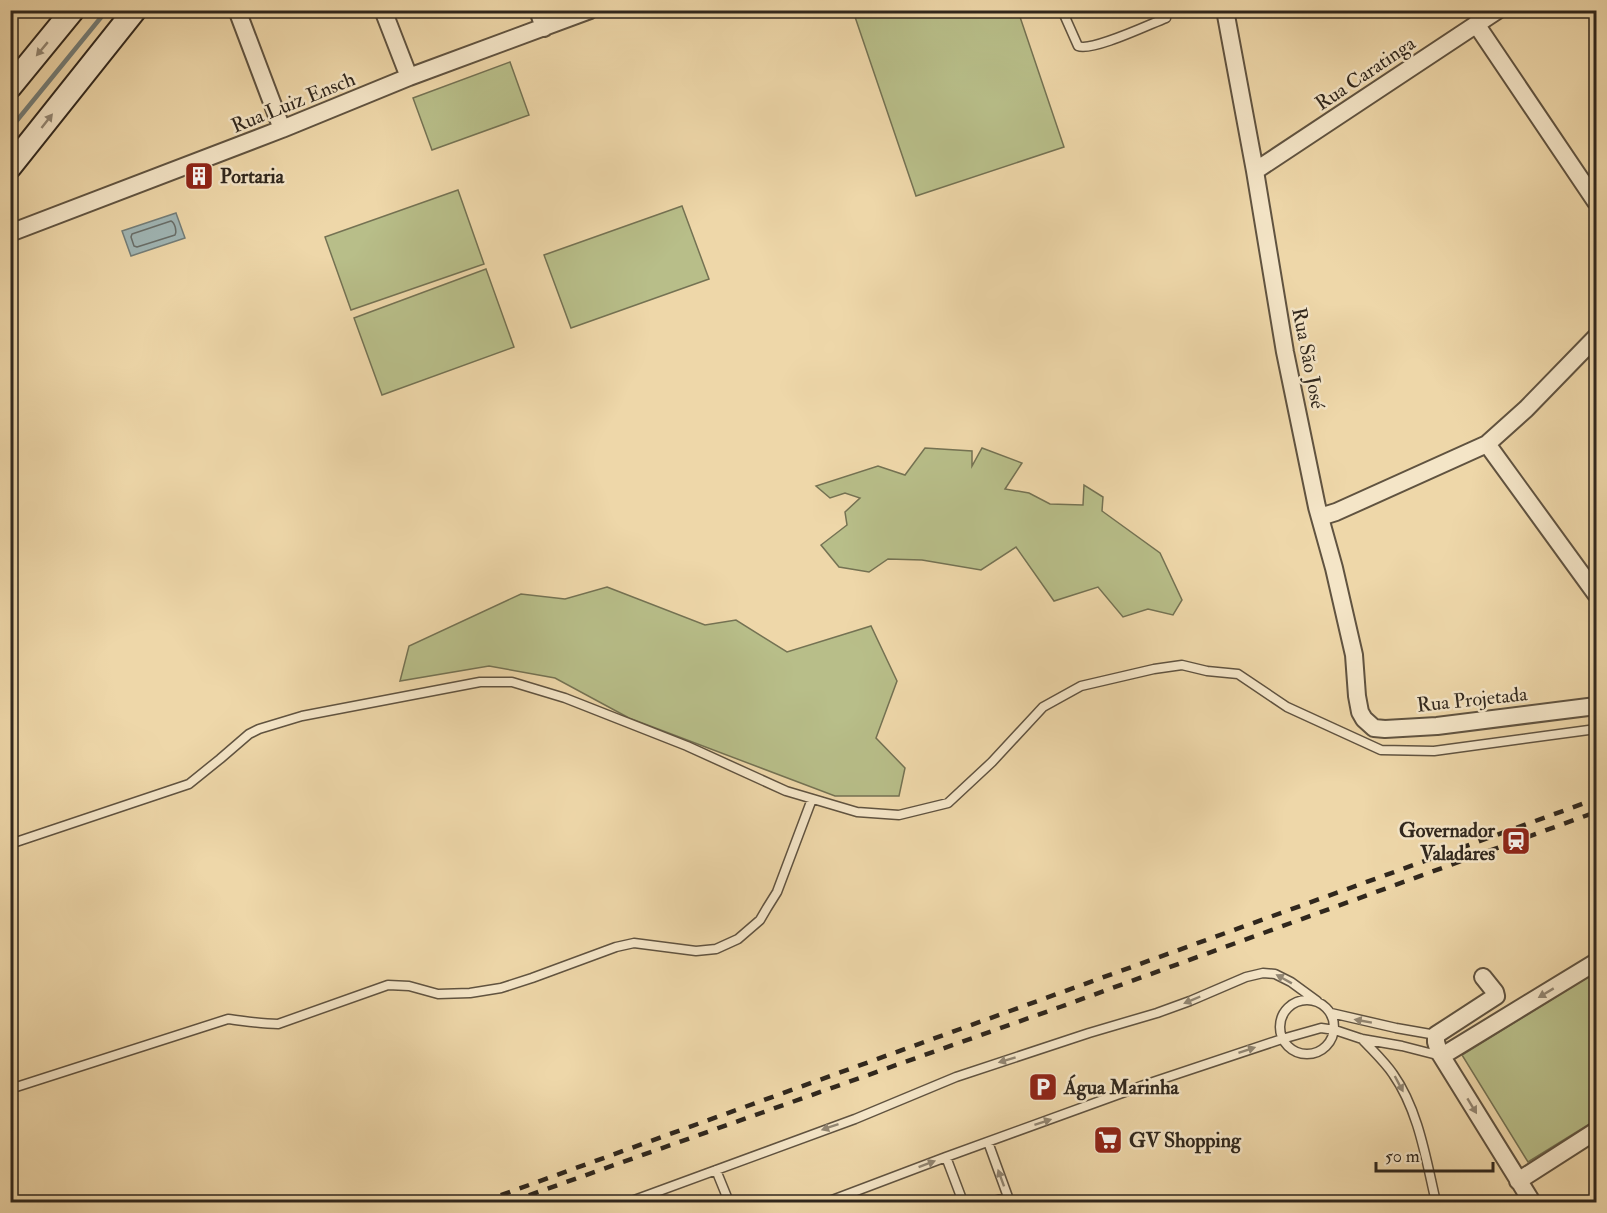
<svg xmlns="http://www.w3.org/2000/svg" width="1607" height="1213" font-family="'IM FELL Double Pica',serif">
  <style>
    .green { fill: #b8be89; stroke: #747253; stroke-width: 1.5 }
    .water { fill: #a0b6b5; stroke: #737d78; stroke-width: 1.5 }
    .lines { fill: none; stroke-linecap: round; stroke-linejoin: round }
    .shore { stroke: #686e69; stroke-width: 1.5 }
    .stream { stroke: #737d78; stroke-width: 4.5 }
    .service-casing { stroke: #605340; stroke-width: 11 }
    .minor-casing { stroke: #605340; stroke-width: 20 }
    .secondary-casing { stroke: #30271d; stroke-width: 26 }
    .service { stroke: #f4e5c7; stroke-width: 8 }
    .minor { stroke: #f4e5c7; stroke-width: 16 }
    .secondary { stroke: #f4e5c7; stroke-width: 22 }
    .rail { stroke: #30271d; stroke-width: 4.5; stroke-dasharray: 10 10; stroke-linecap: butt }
    .oneway { fill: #928672 }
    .labels { text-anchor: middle; stroke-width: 5; stroke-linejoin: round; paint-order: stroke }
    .street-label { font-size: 20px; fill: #30271d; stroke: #f4e5c7 }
    .poi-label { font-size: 20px; font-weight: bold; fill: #30271d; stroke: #f4e5c7; text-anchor: start }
  </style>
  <rect width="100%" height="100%" fill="#eed7a9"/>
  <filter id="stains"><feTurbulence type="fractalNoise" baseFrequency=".00333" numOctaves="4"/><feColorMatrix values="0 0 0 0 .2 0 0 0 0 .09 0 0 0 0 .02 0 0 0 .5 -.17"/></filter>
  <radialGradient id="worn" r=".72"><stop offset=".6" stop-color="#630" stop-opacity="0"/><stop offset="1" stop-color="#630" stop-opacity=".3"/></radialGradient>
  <path class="green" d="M 853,11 L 1018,11 L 1064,147 L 916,196 Z
    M 510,62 L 529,115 L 432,150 L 413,98 Z
    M 458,190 L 484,264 L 351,310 L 325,237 Z
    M 682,206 L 709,279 L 571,328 L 544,255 Z
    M 486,269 L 514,347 L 382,395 L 354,318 Z
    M 925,448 L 972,451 L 972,466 L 982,448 L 1022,463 L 1005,489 L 1029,493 L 1050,504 L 1083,505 L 1084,485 L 1103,497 L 1102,511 L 1160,553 L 1182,600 L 1173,615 L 1148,609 L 1123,617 L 1098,587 L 1054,601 L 1016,547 L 981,570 L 922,560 L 888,559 L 869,572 L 839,567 L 821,545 L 847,525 L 845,512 L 860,498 L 845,493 L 830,498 L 816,486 L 878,466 L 905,475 Z
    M 607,587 L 705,625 L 736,620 L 787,652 L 871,626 L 897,681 L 876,738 L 905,768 L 899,796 L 835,796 L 629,718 L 555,678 L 489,666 L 400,681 L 409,646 L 521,594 L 565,599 Z
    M 1596,972 L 1596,1120 L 1528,1162 L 1462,1055 Z"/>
  <path class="water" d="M 176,213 L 185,238 L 131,256 L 122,231 Z"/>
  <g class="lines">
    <path class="shore" d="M 171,221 C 175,223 177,231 175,235 L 137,247 L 134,246 L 131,237 L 132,234 Z"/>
    <path class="stream" d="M 10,129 L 107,10"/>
    <g class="service-casing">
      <path id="service" d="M 1062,10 L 1078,46 C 1092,52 1150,24 1166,18
        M 10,844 L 189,784 L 220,759 L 249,734 L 259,729 L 302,716 L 480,682 L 512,682 L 565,698 L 687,746 L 786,791 L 857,812 L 899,815 L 948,803 L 992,762 L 1043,707 L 1081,686 L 1154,669 L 1182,665 L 1207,671 L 1238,674 L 1287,707 L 1381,750 L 1434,751 L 1596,729
        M1280 1027a27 27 0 1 1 54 0a27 27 0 1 1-54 0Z
        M 1331,1013 L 1396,1028 L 1436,1035
        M 1362,1039 C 1373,1051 1385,1062 1393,1074 C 1419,1111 1426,1160 1436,1202
        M 10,1089 L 228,1019 C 245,1021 261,1024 278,1024 L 388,985 L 409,986 L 438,994 L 470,993 L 501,988 L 532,978 L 616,947 L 634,943 L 696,951 L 716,949 L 738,939 L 760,920 L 767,908 L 777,892 L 812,799
        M 988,1142 L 1008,1197 L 990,1202
        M 946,1157 L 963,1202
        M 716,1170 L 729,1202
        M 629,1202 L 855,1119 L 956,1077 L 1089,1033 L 1157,1013 L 1190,1001 L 1246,977 L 1263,973 L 1275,974 L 1291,982 L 1317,1001
        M 827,1202 L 946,1157 L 1147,1084 L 1282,1039 L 1314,1030 L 1321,1028 L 1335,1030 L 1362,1039 L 1402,1046 L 1441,1056"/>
    </g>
    <g class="minor-casing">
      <path id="minor" d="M 237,10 L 282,129
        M 383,10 L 409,77
        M 538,10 L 544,28
        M 1225,10 L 1255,171 L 1285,352 L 1317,507 L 1334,568 L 1354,655 L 1357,696 L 1360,712 L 1364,719 L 1374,728 L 1385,729 L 1437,726 L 1596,706
        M 1476,24 L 1596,202
        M 1255,171 L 1498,10
        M 10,233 L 282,129 L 409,77 L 590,10
        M 1487,444 L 1596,594
        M 1320,517 L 1336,512 L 1487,444 L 1526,409 L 1596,337
        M 1483,977 L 1495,992 L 1496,996 L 1436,1035 L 1436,1042 L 1439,1052 L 1532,1202
        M 1442,1056 L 1596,962
        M 1518,1181 L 1596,1131"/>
    </g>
    <g class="secondary-casing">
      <path id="secondary" d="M 10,87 L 73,10
        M 10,167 L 135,10"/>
    </g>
    <use href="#service" class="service"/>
    <use href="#minor" class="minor"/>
    <use href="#secondary" class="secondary"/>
    <path class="rail" d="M 482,1202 L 1596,799
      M 510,1202 L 1060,1007 L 1596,812"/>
  </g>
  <defs><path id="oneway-solid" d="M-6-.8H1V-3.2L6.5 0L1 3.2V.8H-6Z" transform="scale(1.5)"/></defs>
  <g class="oneway">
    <use href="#oneway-solid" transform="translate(42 49) rotate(130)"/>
    <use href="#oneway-solid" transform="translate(47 121) rotate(-52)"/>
    <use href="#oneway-solid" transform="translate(1284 979) rotate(-151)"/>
    <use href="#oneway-solid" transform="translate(1546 993) rotate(149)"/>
    <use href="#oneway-solid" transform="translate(1192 1000) rotate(157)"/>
    <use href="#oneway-solid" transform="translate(1363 1021) rotate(-170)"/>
    <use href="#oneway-solid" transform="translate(1247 1050) rotate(-18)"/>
    <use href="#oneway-solid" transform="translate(1007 1060) rotate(163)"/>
    <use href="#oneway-solid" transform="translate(1399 1084) rotate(62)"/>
    <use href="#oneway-solid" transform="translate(1472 1106) rotate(59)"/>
    <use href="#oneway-solid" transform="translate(1043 1122) rotate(-18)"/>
    <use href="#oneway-solid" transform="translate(830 1127) rotate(161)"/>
    <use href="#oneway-solid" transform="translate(927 1164) rotate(-21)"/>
    <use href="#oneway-solid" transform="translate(1001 1178) rotate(-110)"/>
  </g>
  <defs>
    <g id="building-square" transform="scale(1.5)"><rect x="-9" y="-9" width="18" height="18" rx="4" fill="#8f2418" stroke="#f4e5c7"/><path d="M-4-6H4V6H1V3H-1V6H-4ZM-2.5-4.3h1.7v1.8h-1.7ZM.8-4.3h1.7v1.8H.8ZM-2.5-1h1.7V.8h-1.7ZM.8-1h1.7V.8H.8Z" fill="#fff"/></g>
    <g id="station-square" transform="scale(1.5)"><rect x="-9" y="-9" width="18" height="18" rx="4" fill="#8f2418" stroke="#f4e5c7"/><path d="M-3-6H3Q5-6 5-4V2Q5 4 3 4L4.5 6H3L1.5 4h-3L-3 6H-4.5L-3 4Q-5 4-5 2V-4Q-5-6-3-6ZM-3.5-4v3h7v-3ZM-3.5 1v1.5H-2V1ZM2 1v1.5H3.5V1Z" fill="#fff"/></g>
    <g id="parking-square" transform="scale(1.5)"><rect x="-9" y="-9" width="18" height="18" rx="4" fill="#8f2418" stroke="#f4e5c7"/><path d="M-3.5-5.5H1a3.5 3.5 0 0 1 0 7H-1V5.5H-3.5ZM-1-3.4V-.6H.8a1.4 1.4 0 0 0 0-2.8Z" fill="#fff"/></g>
    <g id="supermarket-square" transform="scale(1.5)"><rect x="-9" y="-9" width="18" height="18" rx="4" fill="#8f2418" stroke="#f4e5c7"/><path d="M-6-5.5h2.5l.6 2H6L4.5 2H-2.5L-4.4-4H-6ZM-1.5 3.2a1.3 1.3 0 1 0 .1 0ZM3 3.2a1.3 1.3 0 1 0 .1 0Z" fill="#fff"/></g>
  </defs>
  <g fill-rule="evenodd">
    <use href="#building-square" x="199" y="176"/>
    <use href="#station-square" x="1516" y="841"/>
    <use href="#parking-square" x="1043" y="1087"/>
    <use href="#supermarket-square" x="1108" y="1140"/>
  </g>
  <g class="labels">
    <g class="street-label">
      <text transform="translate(1365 73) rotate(-34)" y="7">Rua Caratinga</text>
      <text transform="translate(293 102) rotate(-22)" y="7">Rua Luiz Ensch</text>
      <text transform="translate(1309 358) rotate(79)" y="7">Rua São José</text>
      <text transform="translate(1472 699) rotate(-6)" y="7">Rua Projetada</text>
    </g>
    <g class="poi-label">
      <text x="220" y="183">Portaria</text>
      <text x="1495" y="837" text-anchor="end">Governador<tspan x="1495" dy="23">Valadares</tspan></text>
      <text x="1064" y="1094">Água Marinha</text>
      <text x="1129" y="1147">GV Shopping</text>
    </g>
  </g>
  <rect width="1607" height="1213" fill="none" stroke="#eed7a9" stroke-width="36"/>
  <rect x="12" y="12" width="1583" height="1189" fill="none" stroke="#30271d" stroke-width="3"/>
  <rect x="18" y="18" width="1571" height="1177" fill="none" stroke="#30271d" stroke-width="1.5"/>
  <path d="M1376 1162v9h117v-9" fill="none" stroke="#30271d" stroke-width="3"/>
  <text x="1385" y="1162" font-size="18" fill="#30271d" stroke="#f4e5c7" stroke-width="4.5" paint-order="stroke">50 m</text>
  <rect width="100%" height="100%" filter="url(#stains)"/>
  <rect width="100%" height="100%" fill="url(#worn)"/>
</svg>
